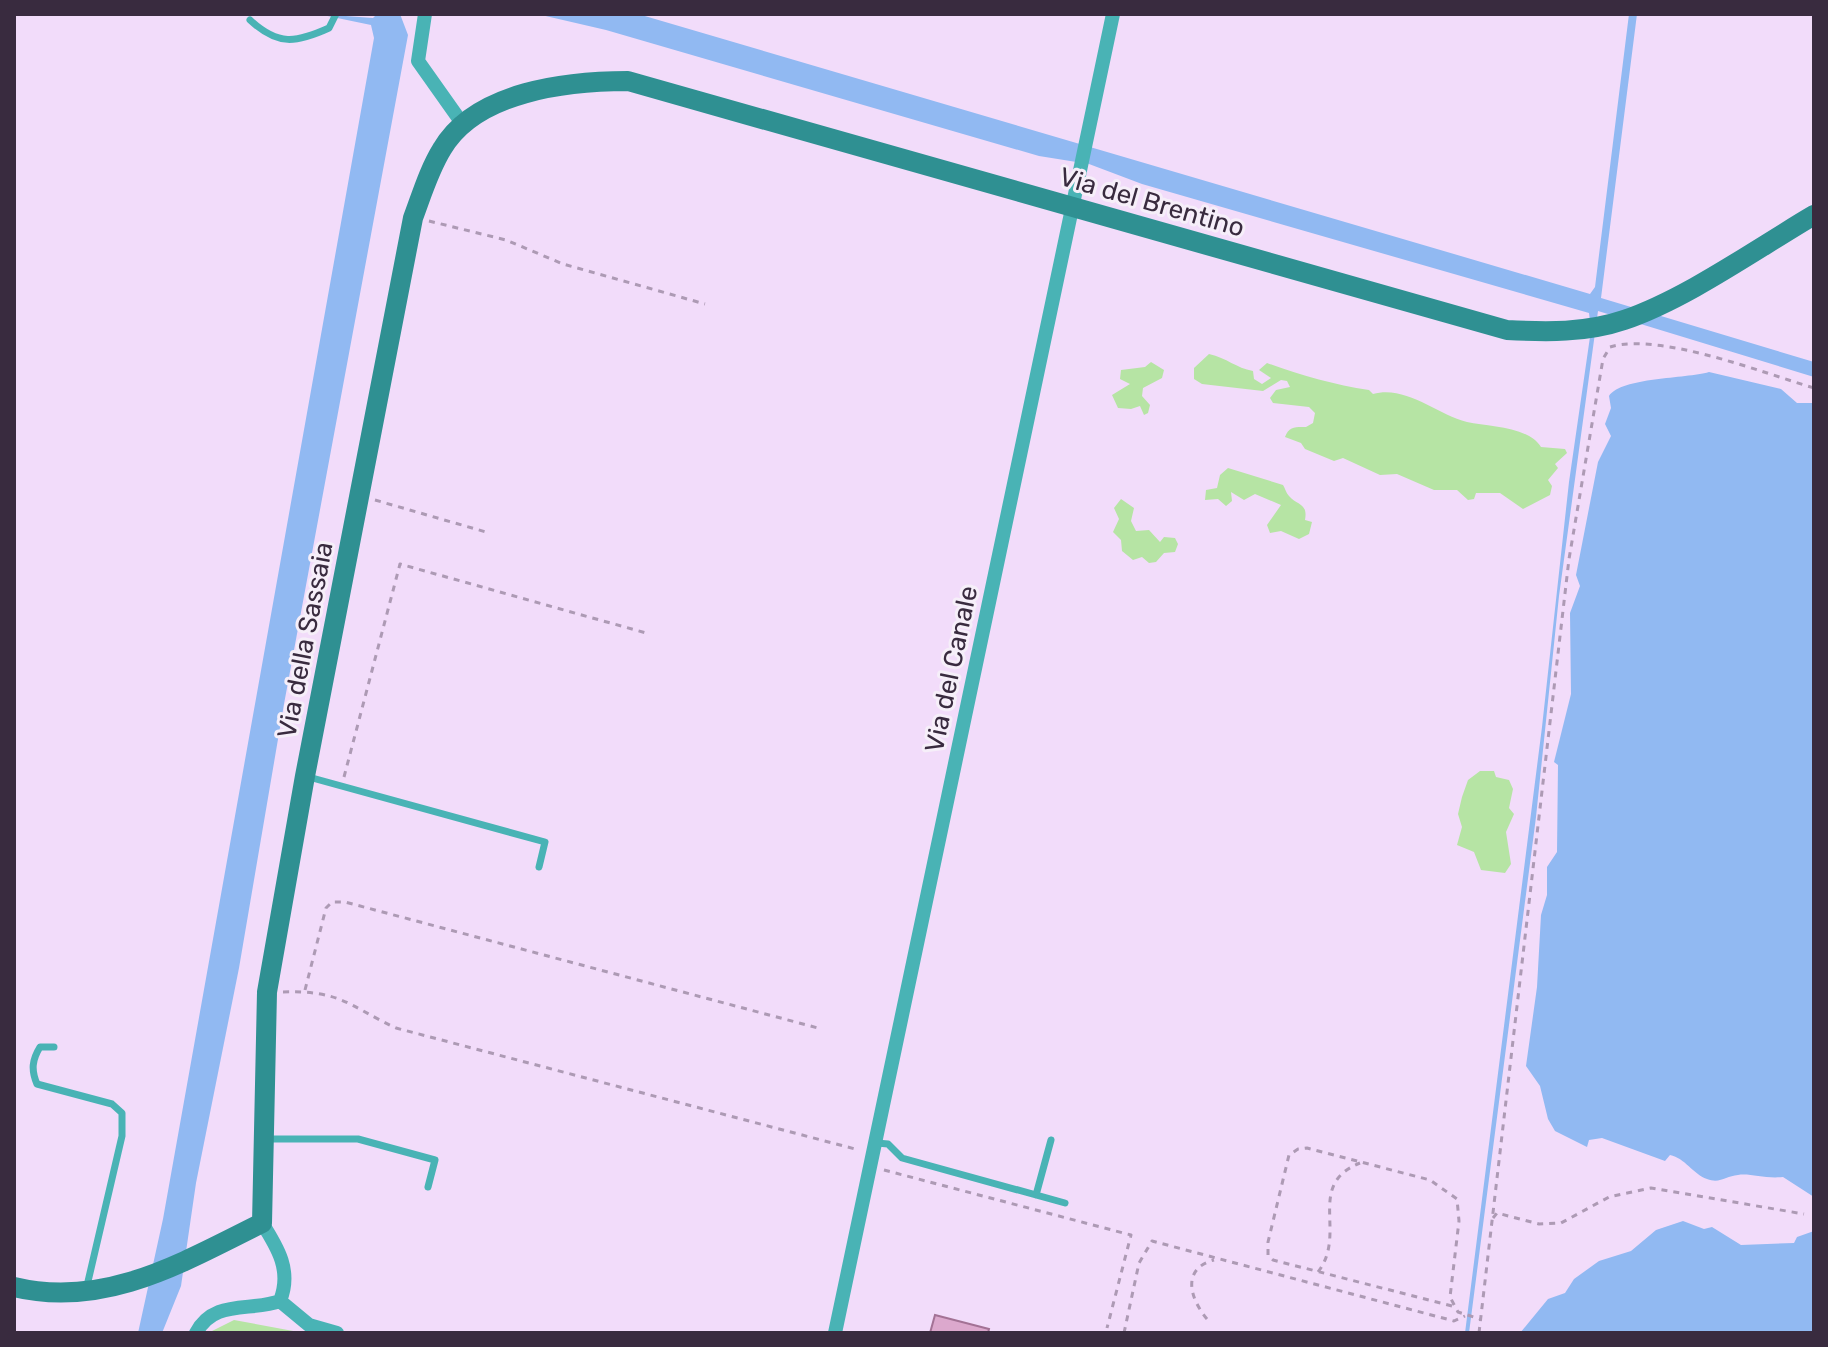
<svg xmlns="http://www.w3.org/2000/svg" width="1828" height="1347" font-family="Rubik,sans-serif">
  <style>
    .green { fill: #b6e4a4 }
    .water { fill: #91b9f2 }
    .building { fill: #dca8cd; stroke: #a37295; stroke-width: 2 }
    .lines { fill: none; stroke-linecap: round; stroke-linejoin: round }
    .path { stroke: #ad9ab4; stroke-width: 3; stroke-dasharray: 6 6; stroke-linecap: butt }
    .lane { stroke: #49b3b5; stroke-width: 7 }
    .street { stroke: #49b3b5; stroke-width: 14 }
    .secondary { stroke: #2f9092; stroke-width: 20 }
    .labels { text-anchor: middle; stroke-width: 6; stroke-linejoin: round; paint-order: stroke }
    .street-label { font-size: 26px; fill: #392b3f; stroke: #f6eff9 }
  </style>
  <rect width="100%" height="100%" fill="#f2dcfa"/>
  <path class="green" d="M 1209,354 C 1227,358 1236,368 1253,371 L 1254,379 L 1262,384 L 1271,378 L 1259,370 L 1267,363 C 1300,375 1334,385 1369,390 L 1373,394 C 1406,385 1436,414 1467,422 C 1489,427 1528,426 1541,447 L 1565,449 L 1567,453 L 1555,464 L 1558,468 L 1548,480 L 1552,486 L 1550,495 L 1523,509 L 1500,493 L 1476,493 L 1474,499 L 1468,500 L 1457,490 L 1434,490 L 1397,474 L 1380,475 L 1343,458 L 1334,461 L 1305,449 L 1301,443 L 1285,437 C 1289,426 1296,427 1306,427 L 1313,423 L 1315,413 L 1309,407 L 1273,403 L 1270,398 L 1276,390 L 1290,387 L 1287,381 L 1281,380 L 1263,391 L 1202,384 L 1194,379 L 1194,368 Z
    M 1151,362 L 1164,370 L 1162,378 L 1143,388 L 1142,396 L 1150,405 L 1148,413 L 1144,415 L 1140,406 L 1131,409 L 1118,408 L 1112,395 L 1130,384 L 1120,379 L 1121,370 L 1145,367 Z
    M 1228,468 L 1283,485 C 1285,488 1286,493 1289,496 C 1298,506 1308,503 1305,520 L 1312,522 L 1309,534 L 1299,539 L 1281,531 L 1270,533 L 1267,525 L 1281,505 L 1255,494 L 1244,500 L 1231,492 L 1232,501 L 1226,506 L 1218,499 L 1205,500 L 1206,490 L 1217,488 L 1220,475 Z
    M 1121,499 L 1134,508 L 1131,521 L 1136,531 L 1149,530 L 1160,542 L 1164,537 L 1175,538 L 1178,544 L 1175,552 L 1164,553 L 1156,562 L 1149,563 L 1142,557 L 1133,560 L 1122,551 L 1121,540 L 1113,532 L 1119,519 L 1114,508 Z
    M 1480,771 L 1494,771 L 1496,777 L 1509,780 L 1513,789 L 1509,808 L 1514,814 L 1506,832 L 1511,864 L 1505,873 L 1481,870 L 1474,852 L 1457,845 L 1462,827 L 1458,814 L 1462,797 L 1468,780 Z
    M 234,1320 L 304,1333 L 208,1333 Z"/>
  <path class="water" d="M 318,14 L 373,18 L 377,14 L 400,14 L 408,35 L 284,704 L 239,968 L 196,1183 L 181,1286 L 162,1333 L 138,1333 L 163,1219 L 374,38 L 371,25 Z
    M 537,14 L 638,14 L 1590,294 L 1595,287 L 1629,14 L 1637,14 L 1601,298 L 1814,362 L 1814,377 L 1598,311 L 1559,596 L 1536,817 L 1469,1333 L 1465,1333 L 1542,727 L 1569,482 L 1591,330 L 1589,313 L 1142,184 L 1089,164 L 1039,156 L 606,30 Z
    M 1709,372 L 1781,389 L 1797,403 L 1814,403 L 1814,1197 L 1783,1177 C 1765,1179 1750,1173 1738,1175 C 1726,1176 1720,1184 1707,1179 C 1693,1174 1685,1158 1670,1155 L 1665,1161 L 1602,1138 L 1589,1140 L 1587,1147 L 1555,1131 L 1548,1119 L 1540,1086 L 1526,1066 L 1537,987 L 1541,915 L 1547,895 L 1547,867 L 1557,852 L 1558,765 L 1554,762 L 1571,694 L 1570,613 L 1580,586 L 1576,575 L 1598,462 L 1611,436 L 1605,424 L 1611,408 L 1609,396 C 1622,377 1685,379 1709,372 Z
    M 1683,1221 L 1704,1229 L 1712,1227 L 1741,1245 L 1794,1243 L 1797,1237 L 1814,1231 L 1814,1333 L 1520,1333 L 1548,1299 L 1565,1293 L 1574,1279 L 1599,1261 L 1631,1251 L 1656,1230 Z"/>
  <path class="building" d="M 935,1315 L 989,1329 L 988,1333 L 930,1333 Z"/>
  <g class="lines">
    <path class="path" d="M 429,221 L 506,240 L 563,264 L 705,304
      M 375,500 L 486,532
      M 344,777 L 400,564 L 646,633
      M 305,990 L 326,908 L 332,902 L 345,902 L 818,1028
      M 283,992 C 341,990 349,1006 396,1028 L 859,1150
      M 884,1170 L 1131,1235 L 1107,1328
      M 1493,1218 L 1497,1213 L 1539,1224 L 1561,1223 L 1609,1197 L 1651,1188 L 1804,1214
      M 1318,1272 C 1348,1233 1305,1185 1360,1163
      M 1452,1306 L 1273,1260 L 1268,1255 L 1268,1242 L 1289,1155 L 1298,1149 L 1307,1148 L 1430,1180 L 1457,1199 L 1459,1221 L 1450,1297 L 1458,1312 L 1480,1319
      M 1207,1319 C 1191,1300 1180,1269 1214,1260
      M 1124,1333 L 1139,1263 L 1152,1241 L 1454,1321 L 1465,1316
      M 1479,1333 L 1569,559 L 1603,359 L 1610,347 C 1660,332 1763,373 1814,388"/>
    <path class="lane" d="M 250,20 C 278,46 296,43 329,28 L 336,14
      M 305,776 L 545,842 L 539,867
      M 54,1047 L 40,1047 C 32,1060 31,1070 37,1084 L 112,1104 L 122,1113 L 122,1136 L 86,1290
      M 268,1139 L 358,1139 L 435,1160 L 428,1187
      M 877,1143 L 888,1144 L 902,1158 L 1065,1203
      M 1036,1195 L 1051,1140"/>
    <path class="street" d="M 425,14 L 418,61 L 464,126
      M 262,1223 C 278,1248 292,1271 280,1301
      M 280,1301 L 309,1325 L 337,1333
      M 196,1333 C 214,1299 249,1312 280,1301
      M 835,1333 L 1113,14"/>
    <path class="secondary" d="M 14,1287 C 105,1309 183,1262 262,1223 L 267,992 L 305,776 L 413,218 C 422,194 429,170 442,149 C 476,91 568,81 628,81 L 1507,330 C 1546,332 1586,333 1624,320 C 1686,299 1756,249 1814,215"/>
  </g>
  <g class="labels">
    <g class="street-label">
      <text transform="translate(1152 202) rotate(16)" y="9">Via del Brentino</text>
      <text transform="translate(305 640) rotate(-79)" y="9">Via della Sassaia</text>
      <text transform="translate(951 669) rotate(-78)" y="9">Via del Canale</text>
    </g>
  </g>
  <rect width="1828" height="1347" fill="none" stroke="#392b3f" stroke-width="32"/>
</svg>
